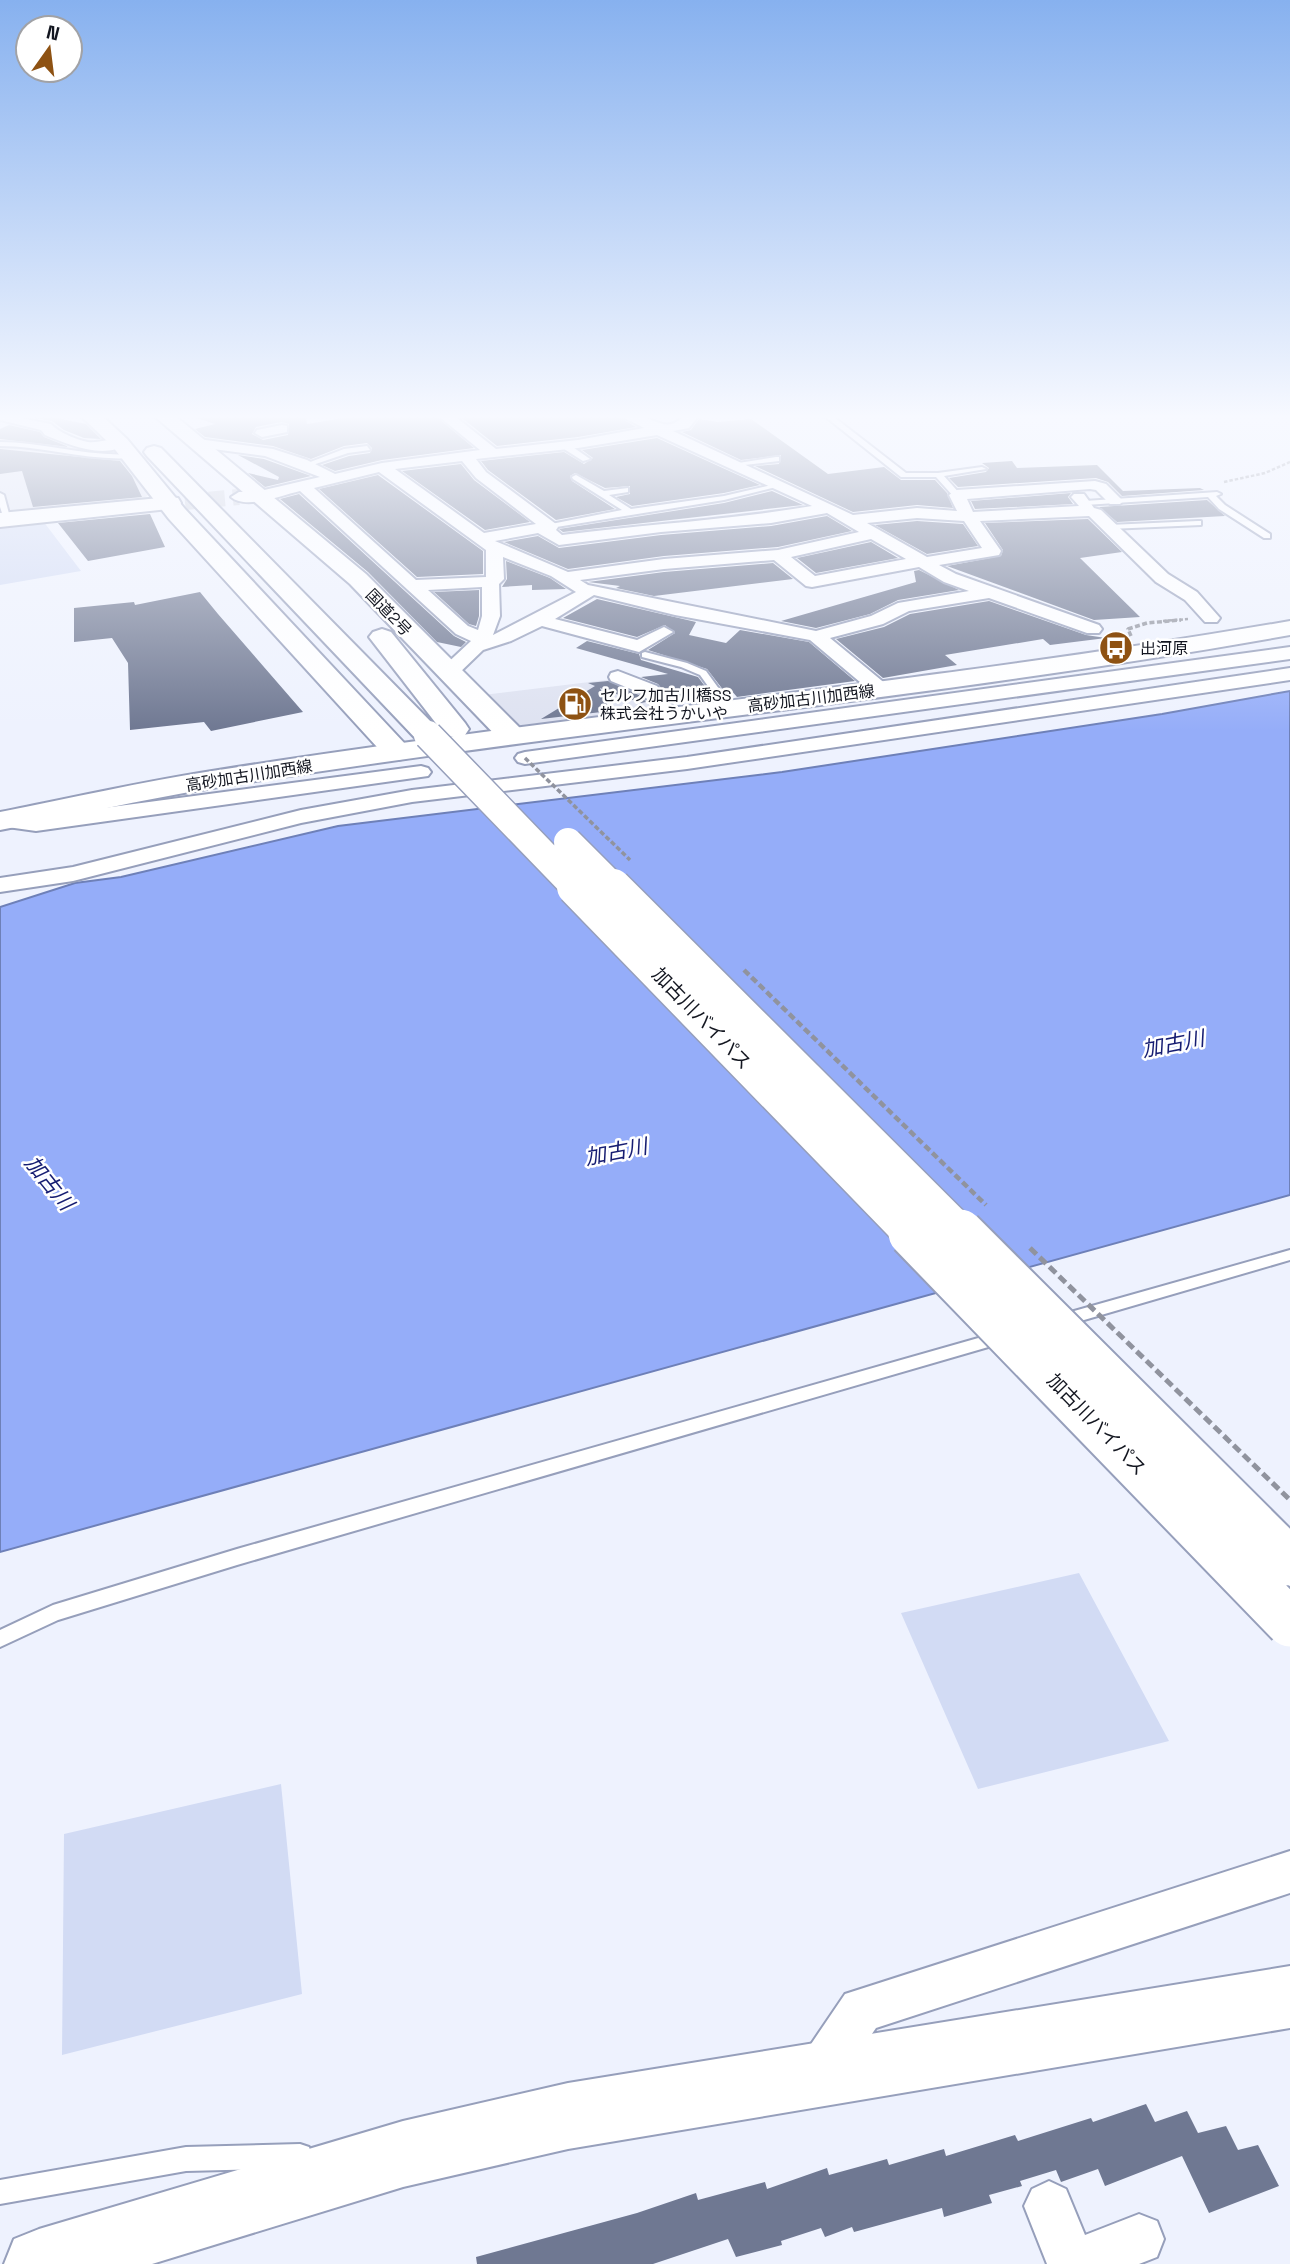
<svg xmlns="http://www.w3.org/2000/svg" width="1290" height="2264" font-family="'Space Grotesk','Noto Sans JP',sans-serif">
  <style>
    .built { fill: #dee2f1 }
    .green { fill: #d2dbf4 }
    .water { fill: #95adf9; stroke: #6e80b8; stroke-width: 2 }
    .building { fill: #6f7892; fill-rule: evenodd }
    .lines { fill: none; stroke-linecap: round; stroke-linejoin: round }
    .street-tunnel { stroke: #cdd1dd; stroke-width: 16; stroke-dasharray: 16 8; stroke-linecap: butt }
    .lane-casing { stroke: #969fbb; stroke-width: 4 }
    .street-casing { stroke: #969fbb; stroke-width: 4 }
    .secondary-casing { stroke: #969fbb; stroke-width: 4 }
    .primary-casing { stroke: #969fbb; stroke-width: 4 }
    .highway-casing { stroke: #969fbb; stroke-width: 4 }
    .path-far1 { stroke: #90939e; stroke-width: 2.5; stroke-dasharray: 3.5 2; stroke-linecap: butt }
    .path { stroke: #90939e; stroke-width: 3.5; stroke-dasharray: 5 2.5; stroke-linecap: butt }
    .lane { fill: #fff; fill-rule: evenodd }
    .street { fill: #fff; fill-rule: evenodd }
    .secondary { fill: #fff; fill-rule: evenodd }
    .primary { fill: #fff; fill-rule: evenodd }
    .highway { fill: #fff; fill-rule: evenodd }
    .highway-bridge-far2-casing { stroke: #969fbb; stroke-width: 31; stroke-linecap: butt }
    .highway-bridge-far1-casing { stroke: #969fbb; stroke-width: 39; stroke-linecap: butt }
    .highway-bridge-casing { stroke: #969fbb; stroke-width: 51; stroke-linecap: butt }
    .path-bridge-far2 { stroke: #90939e; stroke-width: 3.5; stroke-dasharray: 5 2.5; stroke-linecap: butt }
    .path-bridge-far1 { stroke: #90939e; stroke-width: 4.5; stroke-dasharray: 7 3.5; stroke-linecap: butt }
    .path-bridge { stroke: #90939e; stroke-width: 5; stroke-dasharray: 9 4.5; stroke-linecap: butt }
    .highway-bridge-far2 { stroke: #fff; stroke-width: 28 }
    .highway-bridge-far1 { stroke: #fff; stroke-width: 36 }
    .highway-bridge { stroke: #fff; stroke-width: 47 }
    .labels { text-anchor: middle; stroke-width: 5; stroke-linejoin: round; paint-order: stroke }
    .far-street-label { font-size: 16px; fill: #131620; stroke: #fff }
    .far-poi-label { font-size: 16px; fill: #131620; stroke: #fff; text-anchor: start }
    .street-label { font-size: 19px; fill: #131620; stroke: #fff }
    .water-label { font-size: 21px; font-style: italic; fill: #161d72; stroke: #fff }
  </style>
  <rect width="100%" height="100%" fill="#eef2fe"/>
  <path class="built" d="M 44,435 L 124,453 L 149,494 L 141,501 L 0,515 L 0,441 Z
    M 614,679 L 647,690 L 661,709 L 514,726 L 483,695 Z"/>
  <path class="green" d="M 40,517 L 81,571 L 0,585 L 0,523 Z
    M 1079,1573 L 1169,1741 L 978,1789 L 901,1613 Z
    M 281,1784 L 302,1994 L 62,2055 L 64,1834 Z"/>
  <path class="water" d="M 1290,691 L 1290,1195 L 0,1552 L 0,907 L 75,883 L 121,877 L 338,826 L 782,772 L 1162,714 Z"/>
  <path class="building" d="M 37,414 L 86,424 L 101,439 L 84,438 L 64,430 L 52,421 L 30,417 Z
    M 197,414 L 305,414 L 307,424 L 368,414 L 433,414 L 474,448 L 382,460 L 335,471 L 322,465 L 349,456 L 370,453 L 372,448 L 367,443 L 344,446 L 311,459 L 273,446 L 205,437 L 195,429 L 215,424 L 197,418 ZM 281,422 L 289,424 L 288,435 L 263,440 L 252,434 L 256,427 Z
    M 457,414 L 614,414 L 636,427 L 578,437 L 497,446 Z
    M 699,419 L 718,422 L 751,419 L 828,474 L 884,467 L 901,480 L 935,480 L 947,493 L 953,508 L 917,505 L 853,512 L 755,466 L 779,464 L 781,455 L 741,460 L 682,432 L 691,430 Z
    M 9,425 L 40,432 L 44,437 L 69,447 L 0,439 L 0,429 Z
    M 657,438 L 760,485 L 724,493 L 632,506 L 616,497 L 630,494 L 630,486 L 605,488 L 575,473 L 570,476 L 572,481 L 615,509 L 556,520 L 488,470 L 481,461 L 564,452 L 584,464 L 593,458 L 582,450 Z
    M 0,449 L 120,461 L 132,476 L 142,497 L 33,507 L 22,471 L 0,474 Z
    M 238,455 L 264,459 L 311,476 L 265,487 L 248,473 L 278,480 L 279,477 Z
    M 1012,461 L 1017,468 L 1097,465 L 1123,491 L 1200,488 L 1204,490 L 1122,496 L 1108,482 L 1096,478 L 958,487 L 949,478 L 986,472 L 989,468 L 982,463 Z
    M 461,464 L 474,480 L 530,522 L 485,530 L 402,471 Z
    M 378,475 L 483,551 L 483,574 L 417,577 L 319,489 Z
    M 772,491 L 803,505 L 563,532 L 559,529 L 724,503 Z
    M 1071,493 L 1068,497 L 1073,504 L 975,509 L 971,501 Z
    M 299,494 L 454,636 L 466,642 L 461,647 L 437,642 L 368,572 L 280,499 Z
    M 1207,500 L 1225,516 L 1117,522 L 1099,507 Z
    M 150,514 L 165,547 L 88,561 L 58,523 Z
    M 827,516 L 852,531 L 778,547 L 664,556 L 568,569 L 504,542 L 538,536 L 559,548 L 661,535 L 771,526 Z
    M 1088,519 L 1122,552 L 1080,558 L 1140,617 L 1094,620 L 947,566 L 1001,556 L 1003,550 L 985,523 Z
    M 917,521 L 963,524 L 978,546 L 927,554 L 875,525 Z
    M 871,542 L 898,558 L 816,573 L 797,558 Z
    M 506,561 L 550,578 L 566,589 L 532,590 L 532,585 L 502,587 L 507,579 Z
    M 773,563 L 793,579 L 654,596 L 616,588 L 620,586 L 588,582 L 664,572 Z
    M 919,570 L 959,590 L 898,600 L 870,614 L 816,628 L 781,621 L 916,582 L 914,571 Z
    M 479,590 L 479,616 L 476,626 L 469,624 L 434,592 Z
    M 200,592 L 218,614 L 303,712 L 211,731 L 204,722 L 130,730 L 128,663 L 112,638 L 74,642 L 74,608 L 134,602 L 135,605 Z
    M 597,599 L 696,622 L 689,635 L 726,643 L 740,630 L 809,642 L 855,681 L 737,697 L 731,690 L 724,691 L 707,669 L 648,650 L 675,633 L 665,625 L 637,637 L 563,618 Z
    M 989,601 L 1086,635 L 1106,638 L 1050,645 L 1043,639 L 945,655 L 957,665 L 883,678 L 836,639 L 884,627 L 910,614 Z
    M 587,641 L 639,654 L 641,660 L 698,677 L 710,693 L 670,699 L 658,684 L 641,677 L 668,674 L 576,648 Z
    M 608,681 L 641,696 L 646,702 L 641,703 L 600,688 L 610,711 L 541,719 L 595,686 L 588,683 Z
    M 1146,2104 L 1155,2122 L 1187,2111 L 1198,2133 L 1226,2126 L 1238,2150 L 1258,2145 L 1279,2186 L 1209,2213 L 1182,2156 L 1105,2186 L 1098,2169 L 1061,2182 L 1056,2170 L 1020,2181 L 1022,2186 L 989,2195 L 992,2203 L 944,2217 L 942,2208 L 854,2232 L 852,2227 L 825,2237 L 821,2228 L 781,2241 L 782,2245 L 736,2257 L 728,2239 L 653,2264 L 477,2264 L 476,2257 L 637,2213 L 696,2193 L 698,2200 L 765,2182 L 767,2189 L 827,2168 L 829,2175 L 887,2159 L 889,2165 L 944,2149 L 946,2156 L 1015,2135 L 1018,2141 L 1091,2118 L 1093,2122 Z"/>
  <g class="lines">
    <path class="street-tunnel" d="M 185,502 L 239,497"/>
    <g class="lane-casing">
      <path id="lane" d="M 822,414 L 830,414 L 906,473 L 938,473 L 982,467 L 986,469 L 944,476 L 961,495 L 954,497 L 936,477 L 901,477 Z
        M 0,442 C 44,442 87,457 131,454 L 135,456 L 131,458 C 87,461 44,446 0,446 Z
        M 561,443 L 567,443 L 590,459 L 583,461 L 561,447 Z
        M 367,446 L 370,450 L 348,453 L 304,468 L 300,466 L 344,449 Z
        M 776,457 L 779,457 L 779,461 L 736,466 L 732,464 Z
        M 576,475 L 604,491 L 628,488 L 628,492 L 609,495 L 631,509 L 724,496 L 780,483 L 784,485 L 724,500 L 538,530 L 538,526 L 541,526 L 622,510 L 573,479 L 572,477 Z
        M 1217,492 L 1221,494 L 1216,496 L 1225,505 L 1270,534 L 1270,538 L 1264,538 L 1219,509 L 1208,497 L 1085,505 L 1081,503 L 1085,501 Z
        M 0,493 L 4,495 L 11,521 L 4,519 L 0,507 Z
        M 1198,521 L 1201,521 L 1201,525 L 1109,529 L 1105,527 L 1109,525 Z
        M 645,652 L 687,663 L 706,671 L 733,708 L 725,710 L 700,675 L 681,667 L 642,657 L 642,653 Z
        M 1290,1250 L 1290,1260 L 1060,1327 L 1054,1325 L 1052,1321 L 1054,1317 L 1060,1315 Z
        M 1003,1331 L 1009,1333 L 1011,1337 L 1009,1341 L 237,1565 L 58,1620 L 0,1647 L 0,1630 L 53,1605 L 237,1549 Z
        M 300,2144 L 309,2147 L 312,2156 L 309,2165 L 300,2168 L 186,2171 L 0,2204 L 0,2180 L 186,2147 Z"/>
    </g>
    <g class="street-casing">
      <path id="street" d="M 0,414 L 51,424 C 58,432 77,440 88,442 C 101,444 116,434 127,443 C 106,461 67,444 45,435 L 41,430 L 0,420 Z
        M 436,414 L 452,414 L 496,449 L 578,440 L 644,428 L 617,414 C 623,414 629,413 634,414 C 654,417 667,436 685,414 L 700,414 L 689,428 L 673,431 L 853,515 L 917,508 L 957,511 L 949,495 L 957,490 L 1095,481 L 1106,484 L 1123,501 L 1120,504 L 1110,504 L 1096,490 L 1090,489 L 967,499 L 973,512 L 1079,506 L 1071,497 L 1074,494 L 1084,494 L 1094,508 L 1101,510 L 1168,574 L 1197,592 L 1220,618 L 1217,622 L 1205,622 L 1185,600 L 1156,582 L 1089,516 L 980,521 L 1001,551 L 999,555 L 939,565 L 956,574 L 1099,625 L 1102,629 L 1099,633 L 1087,633 L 989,598 L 909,611 L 883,624 L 830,638 L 887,685 L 890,689 L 887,693 L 873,693 L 810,640 L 675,615 L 594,595 L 555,619 L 637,640 L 664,627 L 673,632 L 639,652 L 542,626 L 511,641 L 483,650 L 455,677 L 441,677 L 439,673 L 441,669 L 471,641 L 456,634 L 300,491 C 282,495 246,510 231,497 L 239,492 L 260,491 L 320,477 L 265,456 L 198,447 L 191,443 L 198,439 L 273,449 L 307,460 L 335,474 L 382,463 L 480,450 ZM 657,435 L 812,506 C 730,520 645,524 562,535 L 556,530 L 558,527 L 556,524 L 486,472 L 476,459 L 578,448 ZM 462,461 L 476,478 L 536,524 L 484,533 L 395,469 ZM 379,472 L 486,550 L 486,577 L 416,580 L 314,488 ZM 827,513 L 859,532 L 778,550 L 664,559 L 568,572 L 495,541 L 538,533 L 559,545 L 661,532 L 771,523 ZM 917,518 L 964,521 L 982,548 L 927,557 L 867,523 ZM 871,539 L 906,559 L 815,576 L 791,557 ZM 503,557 L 551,576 L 576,592 L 493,635 L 500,616 L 499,584 L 504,579 ZM 774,560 L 806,586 L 812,587 L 919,567 L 944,582 L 969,591 L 898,603 L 871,616 L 816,631 L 588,585 L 580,580 L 664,569 ZM 482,587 L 482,616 L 478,630 L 468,626 L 428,590 Z
        M 282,425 L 287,426 L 287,432 L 262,437 L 255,433 L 257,430 Z
        M 1290,647 L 1290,659 L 525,764 L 518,762 L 515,758 L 518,754 L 525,752 Z
        M 1290,668 L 1290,680 L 687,769 L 412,802 L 301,823 L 73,881 L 0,892 L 0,878 L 73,867 L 301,810 L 412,790 L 687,757 Z
        M 618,671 L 657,686 L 680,716 L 677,720 L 663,720 L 643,694 L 611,681 L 609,677 L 611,673 Z
        M 421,766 L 428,768 L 431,772 L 428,776 L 36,831 L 0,826 L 0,814 L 4,813 L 36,817 Z
        M 1290,1851 L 1290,1893 L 876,2028 L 837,2085 L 821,2092 L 805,2085 L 798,2069 L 805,2053 L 845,1994 Z
        M 1049,2181 L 1066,2189 L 1085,2235 L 1139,2214 L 1157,2221 L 1164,2239 L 1157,2257 L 1139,2264 L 1047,2264 L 1024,2206 L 1032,2189 Z"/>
    </g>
    <g class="secondary-casing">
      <path id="secondary" d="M 170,497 L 178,498 L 181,503 L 178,508 L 0,527 L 0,513 Z
        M 1290,1966 L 1290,2028 L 568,2149 L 403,2187 L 152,2264 L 4,2264 L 14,2239 L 39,2229 L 403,2121 L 568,2083 Z"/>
    </g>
    <g class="primary-casing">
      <path id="primary" d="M 1290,621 L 1290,635 C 933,699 571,730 212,788 C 141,800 71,816 0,830 L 0,812 C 71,798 141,782 212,771 C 571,714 933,683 1290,621 Z"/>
    </g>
    <g class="highway-casing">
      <path id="highway" d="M 79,414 L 100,414 L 127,439 L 185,509 L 407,746 L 411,752 L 407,758 L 397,760 L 387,758 L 169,519 L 113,447 Z
        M 152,414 L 173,414 L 366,574 L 522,730 L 526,736 L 522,742 L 512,744 L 502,742 L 350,584 Z
        M 154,446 L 161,448 L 438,729 L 442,735 L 438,741 L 428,743 L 418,741 L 147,456 L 144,452 L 147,448 Z
        M 382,629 L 391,632 L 465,723 L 469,729 L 465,735 L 455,737 L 445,735 L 369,637 L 373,632 Z"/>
    </g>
    <path class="path-far1" d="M 1224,482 L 1265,473 L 1290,462
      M 1163,621 L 1188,619"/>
    <path class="path" d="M 1131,636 L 1128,629 L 1147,623 L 1181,620"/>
    <use href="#lane" class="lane"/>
    <use href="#street" class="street"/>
    <use href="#secondary" class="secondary"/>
    <use href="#primary" class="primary"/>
    <use href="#highway" class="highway"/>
    <g class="highway-bridge-far2-casing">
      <path id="highway-bridge-far2" d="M 428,735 L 577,889
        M 568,842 L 615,889"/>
    </g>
    <g class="highway-bridge-far1-casing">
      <path id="highway-bridge-far1" d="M 575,887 L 913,1235
        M 613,887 L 962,1235"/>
    </g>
    <g class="highway-bridge-casing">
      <path id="highway-bridge" d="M 912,1233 L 1290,1623
        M 960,1233 L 1290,1562"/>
    </g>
    <path class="path-bridge-far2" d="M 525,758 L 630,860"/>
    <path class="path-bridge-far1" d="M 744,970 L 986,1205"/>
    <path class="path-bridge" d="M 1030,1248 L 1290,1500"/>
    <use href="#highway-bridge-far2" class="highway-bridge-far2"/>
    <use href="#highway-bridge-far1" class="highway-bridge-far1"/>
    <use href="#highway-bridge" class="highway-bridge"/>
  </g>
  <linearGradient id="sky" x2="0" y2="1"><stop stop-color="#87b1ef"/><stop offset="0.57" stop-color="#f7f9ff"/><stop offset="1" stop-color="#f7f9ff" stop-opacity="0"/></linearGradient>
  <rect width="1290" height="731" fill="url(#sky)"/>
  <defs>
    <g id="bus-disc" transform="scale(1.75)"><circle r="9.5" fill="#8e5213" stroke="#fff"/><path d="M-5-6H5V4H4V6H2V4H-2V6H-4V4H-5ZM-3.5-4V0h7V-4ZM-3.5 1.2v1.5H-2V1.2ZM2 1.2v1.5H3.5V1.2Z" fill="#fff"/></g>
    <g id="fuel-disc" transform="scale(1.75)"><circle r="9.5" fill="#8e5213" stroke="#fff"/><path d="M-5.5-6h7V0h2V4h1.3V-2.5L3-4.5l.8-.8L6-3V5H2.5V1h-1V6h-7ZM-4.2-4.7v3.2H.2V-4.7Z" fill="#fff"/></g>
  </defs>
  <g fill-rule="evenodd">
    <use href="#bus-disc" x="1116" y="648"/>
    <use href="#fuel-disc" x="575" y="704"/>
  </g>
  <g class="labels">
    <g class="far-street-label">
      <text transform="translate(389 612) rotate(46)" y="6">国道2号</text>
      <text transform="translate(811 698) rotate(-7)" y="6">高砂加古川加西線</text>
      <text transform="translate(249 775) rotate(-9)" y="6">高砂加古川加西線</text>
    </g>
    <g class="far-poi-label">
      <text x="1140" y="654">出河原</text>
      <text x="600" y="701">セルフ加古川橋SS<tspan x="600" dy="18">株式会社うかいや</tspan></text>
    </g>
    <g class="street-label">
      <text transform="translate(702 1018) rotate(46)" y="7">加古川バイパス</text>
      <text transform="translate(1097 1424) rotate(46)" y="7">加古川バイパス</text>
    </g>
    <g class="water-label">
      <text transform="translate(1173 1044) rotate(-11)" y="7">加古川</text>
      <text transform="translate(616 1152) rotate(-11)" y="7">加古川</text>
      <text transform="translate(49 1183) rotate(51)" y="7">加古川</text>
    </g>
  </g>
  <g transform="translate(49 49) rotate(14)"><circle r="33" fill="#ffffff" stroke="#a1a2a6" stroke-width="2"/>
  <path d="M0-5L12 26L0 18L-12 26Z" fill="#8e5213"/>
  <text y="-10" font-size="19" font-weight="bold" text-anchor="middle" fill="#131620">N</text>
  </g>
</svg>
